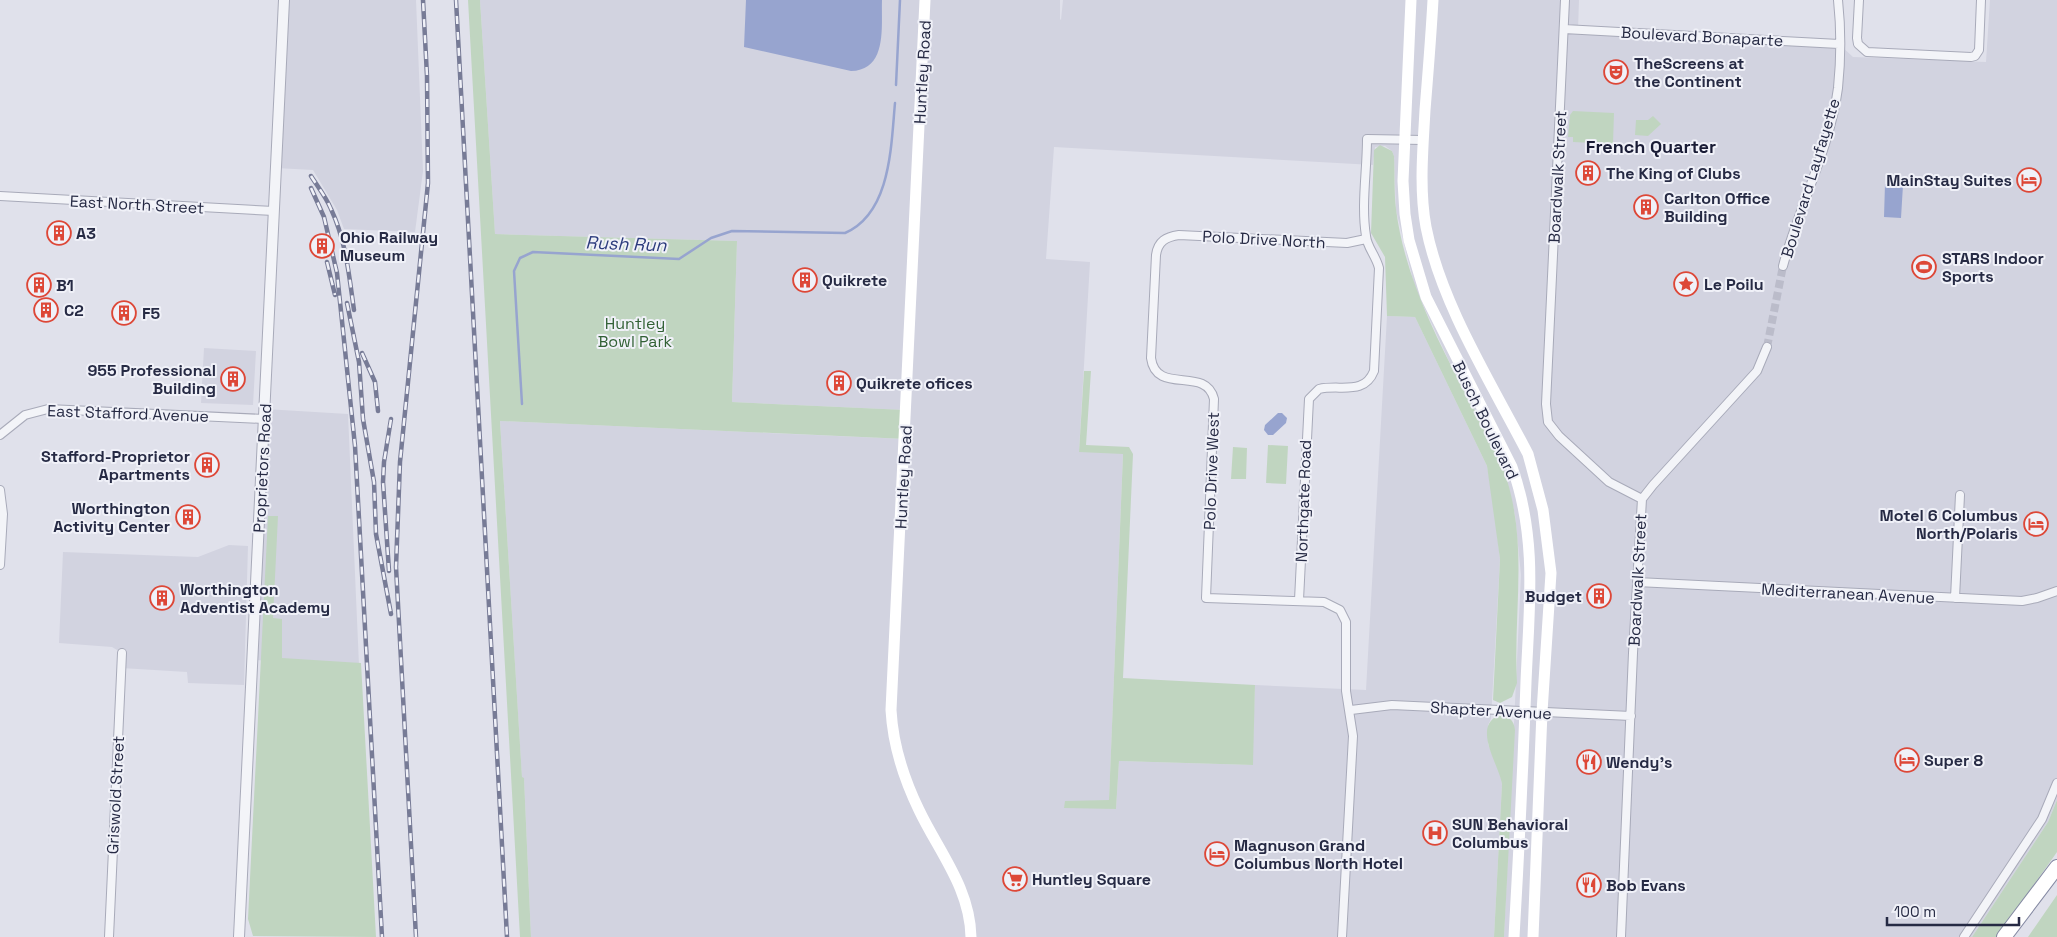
<svg xmlns="http://www.w3.org/2000/svg" width="2057" height="937" font-family="'Space Grotesk',sans-serif">
  <style>
    .built { fill: #d2d3e0 }
    .green { fill: #c0d5c0 }
    .water { fill: #97a4cf }
    .lines { fill: none; stroke-linecap: round; stroke-linejoin: round }
    .stream { stroke: #97a4cf; stroke-width: 2.5 }
    .minor-tunnel { stroke: #bbbcca; stroke-width: 8; stroke-dasharray: 8 4; stroke-linecap: butt }
    .minor-casing { stroke: #a8aab9; stroke-width: 10 }
    .tertiary-casing { stroke: #a8aab9; stroke-width: 12 }
    .motorway-casing { stroke: #858aa3; stroke-width: 16 }
    .minor { stroke: #f3f4f8; stroke-width: 8 }
    .tertiary { stroke: #f3f4f8; stroke-width: 10 }
    .secondary { stroke: #fff; stroke-width: 11 }
    .motorway { stroke: #fff; stroke-width: 14 }
    .rail-casing { stroke: #777b96; stroke-width: 4.5 }
    .rail { stroke: #f0f1f8; stroke-width: 2.5; stroke-dasharray: 8; stroke-linecap: butt }
    .labels { text-anchor: middle; stroke-width: 4; stroke-linejoin: round; paint-order: stroke }
    .street-label { font-size: 16px; fill: #262a44; stroke: #f0f1f8 }
    .poi-label { font-size: 16px; font-weight: bold; fill: #262a44; stroke: #f0f1f8; text-anchor: start }
    .park-label { font-size: 16px; fill: #326135; stroke: #f0f1f8 }
    .neighbourhood-label { font-size: 18px; font-weight: bold; fill: #191b35; stroke: #f0f1f8 }
    .water-label { font-size: 18px; font-style: italic; fill: #2c3c7d; stroke: #f0f1f8 }
  </style>
  <rect width="100%" height="100%" fill="#e0e1eb"/>
  <path class="built" d="M 284,0 L 416,0 L 423,171 L 415,232 L 344,229 L 337,210 L 313,170 L 276,168 Z
    M 480,0 L 1060,0 L 1060,19 L 1061,20 L 1063,0 L 1579,0 L 1578,30 L 1839,44 L 1853,57 L 1986,62 L 1990,0 L 2057,0 L 2057,800 L 2048,822 L 1972,937 L 1504,937 L 1521,575 L 1515,515 L 1507,480 L 1497,454 L 1449,361 L 1415,288 L 1396,210 L 1394,156 L 1392,151 L 1385,146 L 1375,147 L 1373,165 L 1054,147 L 1046,259 L 1090,262 L 1079,451 L 1123,453 L 1109,801 L 1065,801 L 1116,809 L 1119,761 L 1252,765 L 1255,685 L 1366,690 L 1387,316 L 1415,317 L 1487,466 L 1494,506 L 1500,559 L 1491,719 L 1488,725 L 1488,744 L 1500,773 L 1502,784 L 1494,937 L 531,937 L 524,778 L 522,778 L 500,421 L 905,439 L 906,410 L 732,402 L 737,241 L 495,234 Z
    M 204,348 L 256,351 L 253,405 L 201,403 Z
    M 265,409 L 348,414 L 359,665 L 253,660 Z
    M 229,545 L 248,546 L 244,685 L 188,683 L 187,672 L 121,668 L 122,653 L 112,647 L 59,643 L 63,552 L 198,557 Z"/>
  <path class="green" d="M 468,0 L 480,0 L 495,234 L 737,241 L 732,402 L 906,410 L 906,439 L 500,421 L 522,777 L 524,778 L 531,937 L 520,937 Z
    M 1573,111 L 1614,113 L 1613,144 L 1573,142 L 1573,137 L 1568,137 L 1570,115 Z
    M 1653,116 L 1661,124 L 1648,136 L 1635,135 L 1636,120 L 1648,120 Z
    M 1380,145 L 1392,151 L 1394,156 C 1395,174 1394,192 1396,209 C 1404,272 1432,329 1461,385 C 1477,416 1497,447 1507,480 C 1528,549 1513,614 1517,683 L 1512,697 L 1500,703 L 1493,700 L 1500,559 L 1487,466 L 1415,317 L 1387,316 L 1385,257 L 1371,233 L 1374,150 Z
    M 1084,371 L 1091,371 L 1086,445 L 1129,447 L 1133,454 L 1123,678 L 1255,685 L 1253,765 L 1119,761 L 1116,809 L 1064,808 L 1065,801 L 1109,800 L 1123,454 L 1079,452 Z
    M 1268,445 L 1288,446 L 1286,484 L 1266,483 Z
    M 1233,447 L 1247,448 L 1246,479 L 1231,479 Z
    M 268,516 L 278,516 L 273,618 L 282,619 L 282,658 L 361,663 L 376,937 L 253,936 L 248,919 Z
    M 1497,716 C 1507,715 1514,719 1515,730 L 1504,937 L 1494,937 L 1502,784 C 1499,765 1473,729 1497,716 Z
    M 2057,800 L 2057,852 L 1997,937 L 1972,937 L 2048,822 Z
    M 2057,895 L 2057,937 L 2028,937 Z"/>
  <path class="water" d="M 746,0 L 882,0 C 881,26 888,70 851,71 L 744,47 Z
    M 1885,184 L 1903,185 L 1901,218 L 1884,217 Z
    M 1278,413 L 1282,413 L 1287,418 L 1286,423 L 1273,435 L 1268,435 L 1264,430 L 1265,425 Z"/>
  <g class="lines">
    <path class="stream" d="M 896,85 L 900,0
      M 522,404 L 514,271 L 520,258 L 533,252 L 679,259 L 711,238 L 732,231 L 845,233 C 891,213 891,146 895,103"/>
    <path class="minor-tunnel" d="M 1767,347 L 1783,266"/>
    <g class="minor-casing">
      <path id="minor" d="M 1565,0 L 1546,404 L 1548,422 L 1559,436 L 1609,482 L 1642,499
        M 1859,0 L 1857,38 L 1858,44 L 1867,52 L 1971,57 L 1975,56 L 1979,50 L 1981,0
        M 1564,29 L 1839,44
        M 0,196 L 274,211
        M 1783,266 C 1799,206 1830,149 1838,88 C 1841,59 1841,28 1838,0
        M 0,435 L 25,415 L 48,409 L 264,419
        M 0,490 L 3,514 L 0,565
        M 1637,582 L 2022,601 L 2037,598 L 2057,591
        M 1955,598 L 1960,495
        M 1299,600 L 1309,399 L 1319,389 C 1340,384 1364,396 1374,371 L 1379,268 C 1376,256 1367,247 1366,236 C 1361,205 1367,171 1367,139 L 1423,140
        M 1351,710 L 1392,705 L 1631,716
        M 109,937 L 122,653
        M 1342,937 L 1353,736 L 1346,691 L 1346,622 L 1340,610 L 1324,602 L 1206,598 L 1214,399 C 1206,365 1156,396 1151,358 L 1156,255 C 1158,241 1166,237 1179,235 L 1347,243 L 1366,239
        M 1621,937 L 1633,653 L 1642,499 L 1653,485 L 1757,371 L 1767,347
        M 1964,937 L 2042,819 L 2057,783"/>
    </g>
    <g class="tertiary-casing">
      <path id="tertiary" d="M 239,937 L 284,0"/>
    </g>
    <g class="motorway-casing">
      <path id="motorway" d="M 2004,937 L 2057,867"/>
    </g>
    <use href="#minor" class="minor"/>
    <use href="#tertiary" class="tertiary"/>
    <path class="secondary" d="M 925,0 L 891,710 C 893,746 903,777 919,810 C 939,852 970,888 971,937
      M 1411,0 L 1403,181 L 1405,214 L 1409,240 L 1426,297 L 1512,467 C 1538,539 1529,608 1526,682 C 1523,767 1519,852 1514,937
      M 1433,0 C 1431,37 1428,73 1425,110 C 1423,148 1419,189 1426,227 C 1441,304 1492,384 1528,454 L 1543,510 L 1551,573 L 1542,712 L 1533,937"/>
    <use href="#motorway" class="motorway"/>
    <g class="rail-casing">
      <path id="rail" d="M 456,0 L 507,937
        M 311,176 C 318,187 326,197 331,209 C 346,241 349,275 354,310
        M 311,188 L 324,217 L 337,273 L 355,446 L 382,937
        M 327,262 L 335,295
        M 347,303 L 359,362 L 363,419 L 374,482 L 376,534 L 391,614
        M 362,353 L 375,382 L 378,411
        M 389,571 L 383,482 L 384,462 L 391,419
        M 416,937 L 396,567 L 400,462 L 428,183 L 427,76 L 423,0"/>
    </g>
    <use href="#rail" class="rail"/>
  </g>
  <defs>
    <g id="theatre-ring" transform="scale(1.25)"><circle r="9.5" fill="#f0f1f8" stroke="#dd4737" stroke-width="1.5"/><path d="M-5-5.5Q0-4 5-5.5V0Q5 5 0 6Q-5 5-5 0ZM-3.3-2.5H-1v1.5H-3.3ZM1-2.5H3.3v1.5H1ZM-2.8 1Q0 5.5 2.8 1Z" fill="#dd4737"/></g>
    <g id="building-ring" transform="scale(1.25)"><circle r="9.5" fill="#f0f1f8" stroke="#dd4737" stroke-width="1.5"/><path d="M-4-6H4V6H1V3H-1V6H-4ZM-2.5-4.3h1.7v1.8h-1.7ZM.8-4.3h1.7v1.8H.8ZM-2.5-1h1.7V.8h-1.7ZM.8-1h1.7V.8H.8Z" fill="#dd4737"/></g>
    <g id="hotel-ring" transform="scale(1.25)"><circle r="9.5" fill="#f0f1f8" stroke="#dd4737" stroke-width="1.5"/><path d="M-6-4.5h1.5V1H6V5H4.5V3h-9V5H-6ZM-4 0a1.8 1.8 0 1 1 3.6 0ZM.5 0V-2.5h3Q6-2.5 6 0Z" fill="#dd4737"/></g>
    <g id="stadium-ring" transform="scale(1.25)"><circle r="9.5" fill="#f0f1f8" stroke="#dd4737" stroke-width="1.5"/><path d="M0-5a6.5 5 0 1 0 0 10a6.5 5 0 1 0 0-10ZM-3.5-1.8h7v3.6h-7Z" fill="#dd4737"/></g>
    <g id="sight-ring" transform="scale(1.25)"><circle r="9.5" fill="#f0f1f8" stroke="#dd4737" stroke-width="1.5"/><path d="M0-6L1.8-2.2L6-1.7L2.9 1.2L3.7 5.4L0 3.3L-3.7 5.4L-2.9 1.2L-6-1.7L-1.8-2.2Z" fill="#dd4737"/></g>
    <g id="restaurant-ring" transform="scale(1.25)"><circle r="9.5" fill="#f0f1f8" stroke="#dd4737" stroke-width="1.5"/><path d="M-5-6h1v4h1v-4h1v4h1v-4h1v5L-1.5 .5V6h-2V.5L-5-1ZM5-6V6H3V1.5H1.5Q1.5-4 5-6Z" fill="#dd4737"/></g>
    <g id="hospital-ring" transform="scale(1.25)"><circle r="9.5" fill="#f0f1f8" stroke="#dd4737" stroke-width="1.5"/><path d="M-5-5h3v3.5h4V-5h3V5h-3V1.5h-4V5h-3Z" fill="#dd4737"/></g>
    <g id="supermarket-ring" transform="scale(1.25)"><circle r="9.5" fill="#f0f1f8" stroke="#dd4737" stroke-width="1.5"/><path d="M-6-5.5h2.5l.6 2H6L4.5 2H-2.5L-4.4-4H-6ZM-1.5 3.2a1.3 1.3 0 1 0 .1 0ZM3 3.2a1.3 1.3 0 1 0 .1 0Z" fill="#dd4737"/></g>
  </defs>
  <g fill-rule="evenodd">
    <use href="#theatre-ring" x="1616" y="72"/>
    <use href="#building-ring" x="1588" y="173"/>
    <use href="#hotel-ring" x="2029" y="180"/>
    <use href="#building-ring" x="1646" y="207"/>
    <use href="#building-ring" x="59" y="233"/>
    <use href="#building-ring" x="322" y="246"/>
    <use href="#stadium-ring" x="1924" y="267"/>
    <use href="#building-ring" x="805" y="280"/>
    <use href="#sight-ring" x="1686" y="284"/>
    <use href="#building-ring" x="39" y="285"/>
    <use href="#building-ring" x="46" y="310"/>
    <use href="#building-ring" x="124" y="313"/>
    <use href="#building-ring" x="233" y="379"/>
    <use href="#building-ring" x="839" y="383"/>
    <use href="#building-ring" x="207" y="465"/>
    <use href="#building-ring" x="188" y="517"/>
    <use href="#hotel-ring" x="2036" y="524"/>
    <use href="#building-ring" x="1599" y="596"/>
    <use href="#building-ring" x="162" y="598"/>
    <use href="#hotel-ring" x="1907" y="760"/>
    <use href="#restaurant-ring" x="1589" y="762"/>
    <use href="#hospital-ring" x="1435" y="833"/>
    <use href="#hotel-ring" x="1217" y="854"/>
    <use href="#supermarket-ring" x="1015" y="879"/>
    <use href="#restaurant-ring" x="1589" y="885"/>
  </g>
  <g class="labels">
    <g class="street-label">
      <text transform="translate(1702 36) rotate(3)" y="6">Boulevard Bonaparte</text>
      <text transform="translate(922 72) rotate(-87)" y="6">Huntley Road</text>
      <text transform="translate(1557 177) rotate(-87)" y="6">Boardwalk Street</text>
      <text transform="translate(1810 178) rotate(-73)" y="6">Boulevard Layfayette</text>
      <text transform="translate(137 204) rotate(3)" y="6">East North Street</text>
      <text transform="translate(1264 239) rotate(3)" y="6">Polo Drive North</text>
      <text transform="translate(128 413) rotate(2)" y="6">East Stafford Avenue</text>
      <text transform="translate(1486 420) rotate(64)" y="6">Busch Boulevard</text>
      <text transform="translate(262 468) rotate(-87)" y="6">Proprietors Road</text>
      <text transform="translate(1211 471) rotate(-88)" y="6">Polo Drive West</text>
      <text transform="translate(903 477) rotate(-87)" y="6">Huntley Road</text>
      <text transform="translate(1303 501) rotate(-88)" y="6">Northgate Road</text>
      <text transform="translate(1637 580) rotate(-87)" y="6">Boardwalk Street</text>
      <text transform="translate(1848 593) rotate(3)" y="6">Mediterranean Avenue</text>
      <text transform="translate(1491 710) rotate(3)" y="6">Shapter Avenue</text>
      <text transform="translate(115 795) rotate(-87)" y="6">Griswold Street</text>
    </g>
    <g class="poi-label">
      <text x="1634" y="69">TheScreens at<tspan x="1634" dy="18">the Continent</tspan></text>
      <text x="1606" y="179">The King of Clubs</text>
      <text x="2012" y="186" text-anchor="end">MainStay Suites</text>
      <text x="1664" y="204">Carlton Office<tspan x="1664" dy="18">Building</tspan></text>
      <text x="76" y="239">A3</text>
      <text x="340" y="243">Ohio Railway<tspan x="340" dy="18">Museum</tspan></text>
      <text x="1942" y="264">STARS Indoor<tspan x="1942" dy="18">Sports</tspan></text>
      <text x="822" y="286">Quikrete</text>
      <text x="1704" y="290">Le Poilu</text>
      <text x="56" y="291">B1</text>
      <text x="64" y="316">C2</text>
      <text x="142" y="319">F5</text>
      <text x="216" y="376" text-anchor="end">955 Professional<tspan x="216" dy="18">Building</tspan></text>
      <text x="856" y="389">Quikrete ofices</text>
      <text x="190" y="462" text-anchor="end">Stafford-Proprietor<tspan x="190" dy="18">Apartments</tspan></text>
      <text x="170" y="514" text-anchor="end">Worthington<tspan x="170" dy="18">Activity Center</tspan></text>
      <text x="2018" y="521" text-anchor="end">Motel 6 Columbus<tspan x="2018" dy="18">North/Polaris</tspan></text>
      <text x="180" y="595">Worthington<tspan x="180" dy="18">Adventist Academy</tspan></text>
      <text x="1582" y="602" text-anchor="end">Budget</text>
      <text x="1924" y="766">Super 8</text>
      <text x="1606" y="768">Wendy's</text>
      <text x="1452" y="830">SUN Behavioral<tspan x="1452" dy="18">Columbus</tspan></text>
      <text x="1234" y="851">Magnuson Grand<tspan x="1234" dy="18">Columbus North Hotel</tspan></text>
      <text x="1032" y="885">Huntley Square</text>
      <text x="1606" y="891">Bob Evans</text>
    </g>
    <g class="park-label">
      <text x="635" y="329">Huntley<tspan x="635" dy="18">Bowl Park</tspan></text>
    </g>
    <g class="neighbourhood-label">
      <text x="1651" y="153">French Quarter</text>
    </g>
    <g class="water-label">
      <text transform="translate(626 244) rotate(2)" y="6">Rush Run</text>
    </g>
  </g>
  <path d="M1887 917v8h132v-8" fill="none" stroke="#262a44" stroke-width="2.5"/>
  <text x="1894" y="917" font-size="15" fill="#262a44" stroke="#f0f1f8" stroke-width="4" paint-order="stroke">100 m</text>
</svg>
